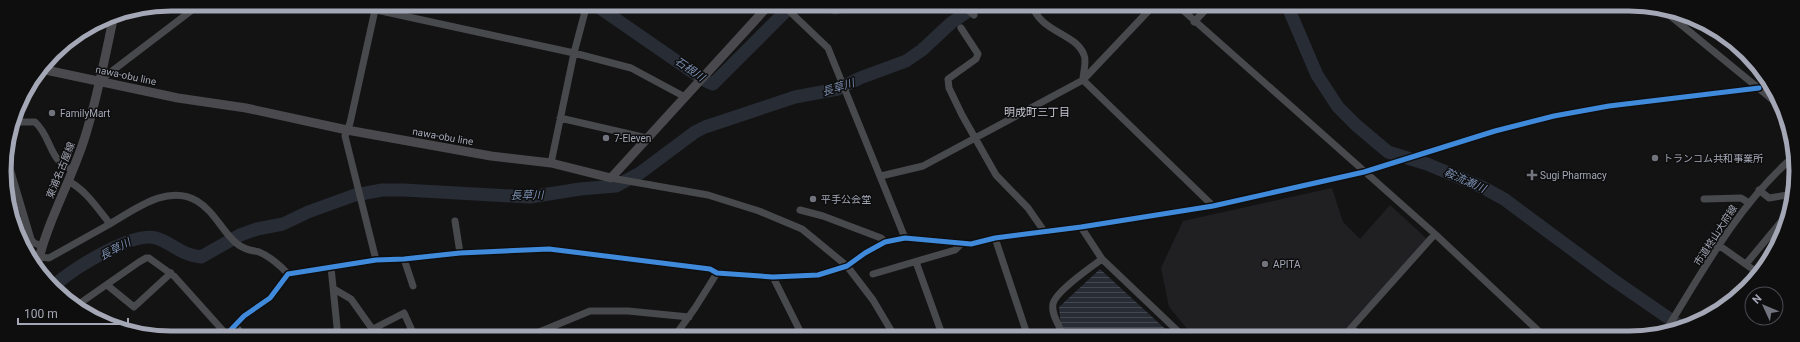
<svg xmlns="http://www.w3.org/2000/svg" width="1800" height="342" font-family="Roboto,'Noto Sans JP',sans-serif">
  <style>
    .built { fill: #202022 }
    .water { fill: url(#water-rules) }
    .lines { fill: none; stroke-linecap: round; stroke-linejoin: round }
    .river { stroke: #272c35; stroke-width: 13 }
    .minor { stroke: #48494c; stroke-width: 7 }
    .major { stroke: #4a4a4e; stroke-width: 9 }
    .cycleway-casing { stroke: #0e0e0f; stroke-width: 8 }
    .cycleway { stroke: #408adc; stroke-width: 5 }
    .poi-dot { fill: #71737d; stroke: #0e0e0f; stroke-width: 1.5 }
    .labels { text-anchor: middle; stroke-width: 3; stroke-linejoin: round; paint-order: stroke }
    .street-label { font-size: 10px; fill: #a4a7b5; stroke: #0e0e0f }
    .poi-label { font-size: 10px; fill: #a4a7b5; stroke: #0e0e0f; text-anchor: start }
    .water-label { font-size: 11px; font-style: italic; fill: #7b8fb0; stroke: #0e0e0f }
    .neighbourhood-label { font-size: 11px; fill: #c5c6d1; stroke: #0e0e0f }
    .rim { fill: none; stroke: #a4a7b5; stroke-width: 5 }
  </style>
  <defs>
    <pattern id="water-rules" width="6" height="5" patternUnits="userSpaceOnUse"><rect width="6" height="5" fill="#272c35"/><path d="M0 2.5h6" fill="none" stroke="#434850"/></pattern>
  </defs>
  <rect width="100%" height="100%" fill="#131314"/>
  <path class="built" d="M 1332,188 L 1343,222 L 1360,239 L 1390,205 L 1427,239 L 1338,337 L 1194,337 L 1169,307 L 1161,268 L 1183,221 Z"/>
  <path class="water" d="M 1100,269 L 1174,337 L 1062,337 L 1059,307 Z"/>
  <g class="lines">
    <path class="river" d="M 594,4 L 704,80 L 713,84 L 792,5
      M 829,5 L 835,8 L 848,5
      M 1287,5 L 1317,75 L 1338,107 L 1356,125 L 1388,152 L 1427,164 L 1484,188 L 1504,199 L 1612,279 L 1683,328
      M 57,283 C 75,268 133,231 156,238 C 173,243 180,255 201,257 L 240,235 L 257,229 L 283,224 L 308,212 L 355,195 L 382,190 L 404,190 L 530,197 L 580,189 L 616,186 L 640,173 L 695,132 L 705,127 L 795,97 L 838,89 L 860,78 L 906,61 L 922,50 L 951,23 L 977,5"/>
    <path class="minor" d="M 349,4 L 574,53 L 631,68 L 685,97
      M 783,5 L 828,48 L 905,238
      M 962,5 L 974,15
      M 1032,5 C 1041,33 1076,33 1084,55 C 1087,61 1083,73 1083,80
      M 1177,5 L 1435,234 L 1546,338
      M 1662,9 L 1779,105
      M 375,10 L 350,123 L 345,136 L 376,260
      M 1194,22 L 1210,5
      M 961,28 L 978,54 L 976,59 L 948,79 L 949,88 L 962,115 L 996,175 L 1028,208 L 1044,231
      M 1083,80 L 1213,206
      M 99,81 L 200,4
      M 560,118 L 647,138
      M 15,122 L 35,122 C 52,137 48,161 73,170
      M 6,155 L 31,239 L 34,243 L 42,246
      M 551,163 L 574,53 L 587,4
      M 881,176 L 923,166 L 1083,80 L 1154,5
      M 611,178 L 708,195 L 759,211 L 802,229 L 847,266 L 873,300 L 895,337
      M 68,181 C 86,190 98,209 110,224
      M 1759,190 L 1769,198 L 1794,194
      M 1704,199 L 1741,198 L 1749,203
      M 800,210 L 823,216 L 881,238 L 885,242
      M 455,221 L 460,253
      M 1081,227 L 1102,259 L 1184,337
      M 995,238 L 1028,337
      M 1720,246 L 1758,273
      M 39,257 L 49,258 C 69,247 88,236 108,225 C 133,211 167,183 197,201 C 214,211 222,231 236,243 C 243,249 250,250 259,252 C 269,256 281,266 288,274
      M 404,259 L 413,286
      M 916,262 L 943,337
      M 1746,264 L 1785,217 L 1787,218
      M 331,267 L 338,337
      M 873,274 L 955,250 L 961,244
      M 773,277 L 803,337
      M 107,285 L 134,307 L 171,273
      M 334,289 L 351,299 L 378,337
      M 76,306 L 139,262 L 146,258 L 149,258 L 174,276 L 226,334
      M 235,325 L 244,337
      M 1351,328 L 1362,337
      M 373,329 L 404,313 L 415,337
      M 1665,332 C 1702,272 1739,204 1792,158
      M 224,337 L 244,316 L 270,298 L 288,274 L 376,260 L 404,259 L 460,253 L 549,249 L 710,269 L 717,273 L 773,277 L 818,275 L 847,266 L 865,253 L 885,242 L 905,238 L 971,244 L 995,238 L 1081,227 L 1213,206 L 1364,172 L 1495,131 L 1554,116 L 1609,106 L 1759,88
      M 527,337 L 590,311 L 628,311 L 689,317
      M 674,337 L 695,308 L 717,273
      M 1059,337 L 1061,331 C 1058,323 1051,313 1053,304 C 1055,292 1091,267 1102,259
      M 1343,337 L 1435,234"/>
    <path class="major" d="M 41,69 L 178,98 L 246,108 L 347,130 L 491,156 L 551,163 L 611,178 L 769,5
      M 37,266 C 47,222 70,183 84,140 C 97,100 105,57 114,15"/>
    <g class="cycleway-casing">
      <path id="cycleway" d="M 224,337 L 244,316 L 270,298 L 288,274 L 376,260 L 404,259 L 460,253 L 549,249 L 710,269 L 717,273 L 773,277 L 818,275 L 847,266 L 865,253 L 885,242 L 905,238 L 971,244 L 995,238 L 1081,227 L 1213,206 L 1364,172 L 1495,131 L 1554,116 L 1609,106 L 1759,88"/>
    </g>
    <use href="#cycleway" class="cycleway"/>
  </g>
  <g class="poi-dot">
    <circle cx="52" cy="113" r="4"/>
    <circle cx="606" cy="138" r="4"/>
    <circle cx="1655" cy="158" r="4"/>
    <path d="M1530 169h4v4h4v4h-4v4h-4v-4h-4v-4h4z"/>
    <circle cx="813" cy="199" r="4"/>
    <circle cx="1265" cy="264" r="4"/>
  </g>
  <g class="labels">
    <g class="street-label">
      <text transform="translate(126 75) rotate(12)" y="4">nawa-obu line</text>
      <text transform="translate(443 136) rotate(10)" y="4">nawa-obu line</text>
      <text transform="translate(60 170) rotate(-68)" y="4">東浦名古屋線</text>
      <text transform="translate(1715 235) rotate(-57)" y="4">市道柊山大府線</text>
    </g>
    <g class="poi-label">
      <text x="60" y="117">FamilyMart</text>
      <text x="614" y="142">7-Eleven</text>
      <text x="1663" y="162">トランコム共和事業所</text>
      <text x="1540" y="179">Sugi Pharmacy</text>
      <text x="821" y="203">平手公会堂</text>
      <text x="1273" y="268">APITA</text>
    </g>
    <g class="water-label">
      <text transform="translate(690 69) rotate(34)" y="4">石根川</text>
      <text transform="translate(838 87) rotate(-17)" y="4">長草川</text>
      <text transform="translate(1465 180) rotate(24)" y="4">鞍流瀬川</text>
      <text transform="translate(527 195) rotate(-1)" y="4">長草川</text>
      <text transform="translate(115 249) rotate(-28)" y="4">長草川</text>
    </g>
    <g class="neighbourhood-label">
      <text x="1037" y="116">明成町三丁目</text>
    </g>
  </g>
  <path d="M0 0H1800V342H0ZM171 11H1629A160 160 0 0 1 1789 171V171A160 160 0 0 1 1629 331H171A160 160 0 0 1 11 171V171A160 160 0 0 1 171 11Z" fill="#0e0e0f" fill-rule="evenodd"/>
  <path class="rim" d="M171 11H1629A160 160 0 0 1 1789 171V171A160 160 0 0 1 1629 331H171A160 160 0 0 1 11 171V171A160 160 0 0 1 171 11Z"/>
  <g transform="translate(1764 306) rotate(314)"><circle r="19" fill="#0e0e0f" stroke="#4a4b51"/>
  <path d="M0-3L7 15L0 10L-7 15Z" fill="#71737d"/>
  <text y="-6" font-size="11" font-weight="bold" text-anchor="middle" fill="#a4a7b5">N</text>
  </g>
  <path d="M18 318v6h110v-6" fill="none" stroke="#a4a7b5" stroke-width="2"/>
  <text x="24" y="318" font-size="12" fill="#a4a7b5" stroke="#0e0e0f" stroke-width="3" paint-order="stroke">100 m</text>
</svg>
